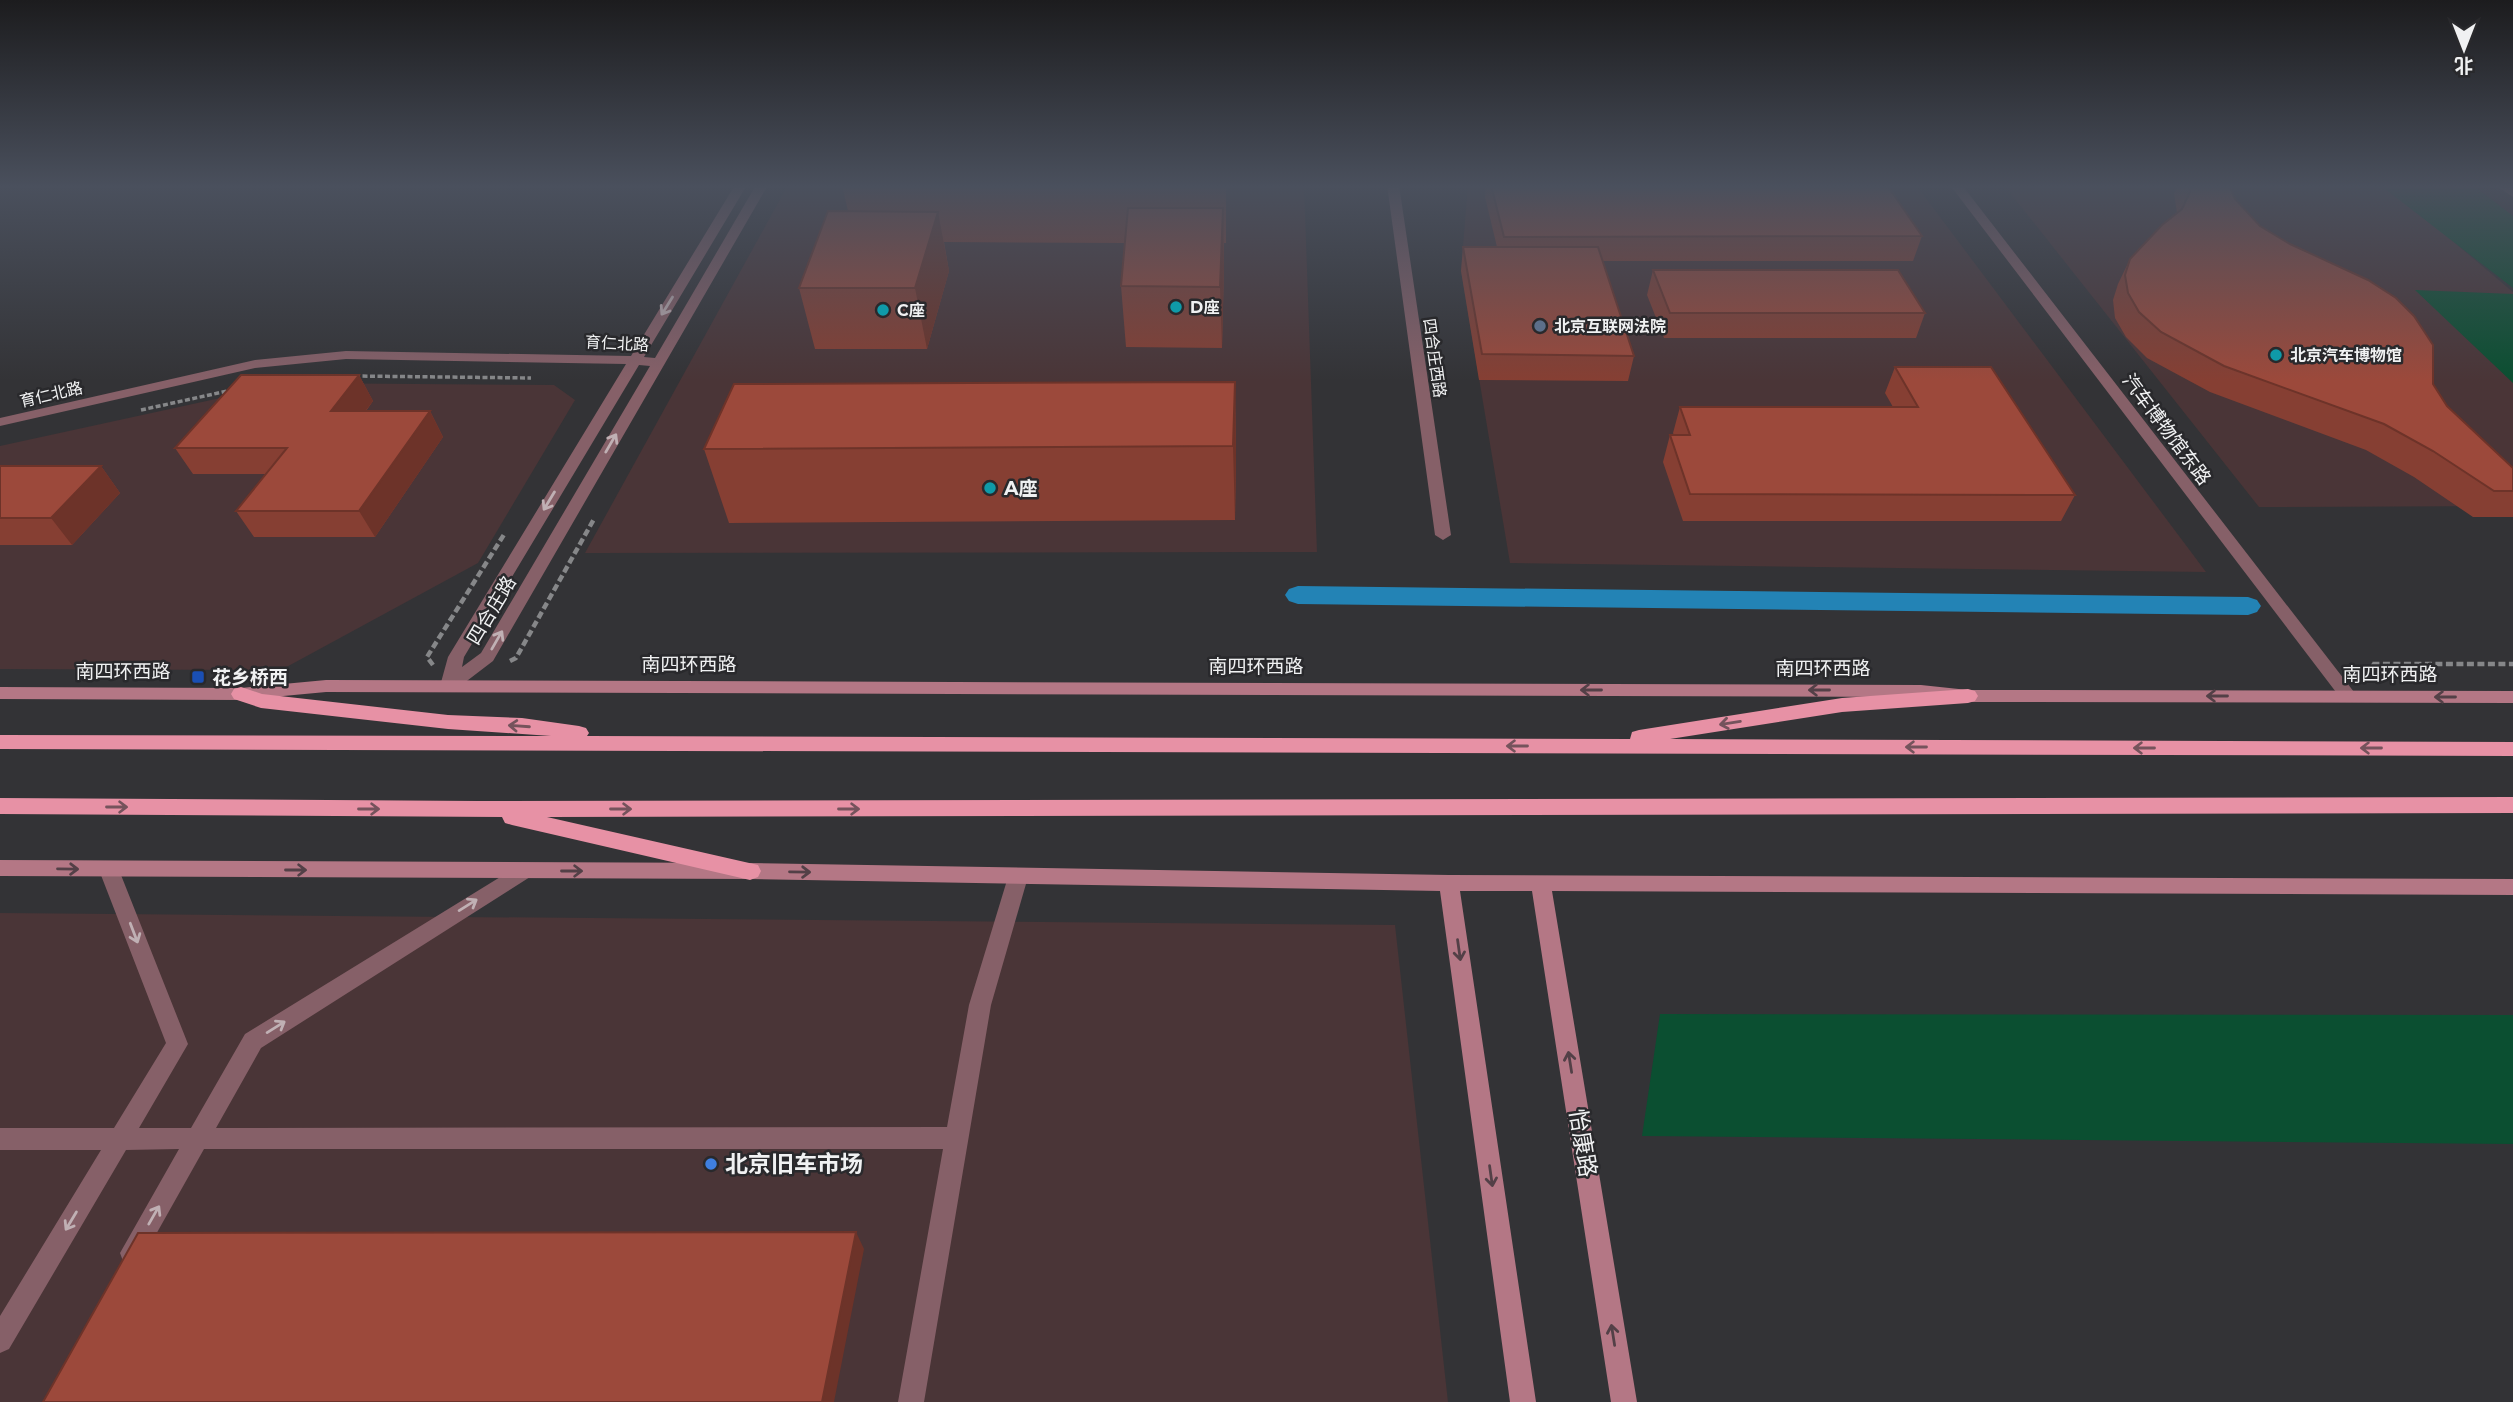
<svg xmlns="http://www.w3.org/2000/svg" width="2513" height="1402" font-family="Montserrat,'Noto Sans SC',sans-serif">
  <style>
    .commercial { fill: #4a3537 }
    .green { fill: #0b4f31 }
    .lines { fill: none; stroke-linecap: round; stroke-linejoin: round }
    .canal { fill: #2383b5; fill-rule: evenodd }
    .path-far1 { stroke: #868789; stroke-width: 3.5; stroke-dasharray: 5 2.5; stroke-linecap: butt }
    .path { stroke: #868789; stroke-width: 4.5; stroke-dasharray: 7 3.5; stroke-linecap: butt }
    .minor { fill: #866068; fill-rule: evenodd }
    .tertiary { fill: #866068; fill-rule: evenodd }
    .secondary { fill: #b47785; fill-rule: evenodd }
    .trunk { fill: #e791a5; fill-rule: evenodd }
    .wall { fill: #863f33 }
    .shaded-wall { fill: #6d3329 }
    .building { fill: #9c493b; stroke: #6d3329; stroke-width: 2 }
    .oneway { stroke: #c0b0b4 }
    .oneway2 { stroke: #534047 }
    .oneway3 { stroke: #75535c }
    .culture-dot { fill: #0f9aa8; stroke: #29292c; stroke-width: 2.5 }
    .service-dot { fill: #5c6f8a; stroke: #29292c; stroke-width: 2.5 }
    .transit-dot { fill: #1a4fb4; stroke: #29292c; stroke-width: 2.5 }
    .shop-dot { fill: #3f7fe0; stroke: #29292c; stroke-width: 2.5 }
    .labels { text-anchor: middle; stroke-width: 5; stroke-linejoin: round; paint-order: stroke }
    .far-poi-label { font-size: 16px; font-weight: bold; fill: #f0f1f2; stroke: #29292c; text-anchor: start }
    .far-street-label { font-size: 16px; fill: #f0f1f2; stroke: #29292c }
    .street-label { font-size: 19px; fill: #f0f1f2; stroke: #29292c }
    .poi-label { font-size: 19px; font-weight: bold; fill: #f0f1f2; stroke: #29292c; text-anchor: start }
    .near-street-label { font-size: 23px; fill: #f0f1f2; stroke: #29292c }
    .near-poi-label { font-size: 23px; font-weight: bold; fill: #f0f1f2; stroke: #29292c; text-anchor: start }
  </style>
  <rect width="100%" height="100%" fill="#333336"/>
  <path class="commercial" d="M 788,185 L 1304,185 L 1317,552 L 585,553 Z
    M 1468,185 L 1916,185 L 2206,572 L 1510,563 L 1461,271 Z
    M 2004,185 L 2386,185 L 2513,292 L 2513,506 L 2259,507 Z
    M 289,383 L 554,385 L 575,400 L 478,563 L 281,670 L 0,669 L 0,446 Z
    M 0,913 L 1395,925 L 1448,1402 L 0,1402 Z"/>
  <path class="green" d="M 2380,185 L 2473,185 L 2513,216 L 2513,288 Z
    M 2415,290 L 2513,294 L 2513,383 Z
    M 1660,1014 L 2513,1015 L 2513,1144 L 1642,1136 Z"/>
  <g class="lines">
    <path class="canal" d="M 1298,586 L 2248,597 L 2257,600 L 2261,606 L 2257,612 L 2248,615 L 1298,604 L 1289,601 L 1285,595 L 1289,589 Z"/>
    <path class="path-far1" d="M 355,376 L 531,378
      M 141,410 L 232,390"/>
    <path class="path" d="M 510,661 L 516,658 L 594,519
      M 433,665 L 427,657 L 505,533
      M 2385,675 L 2370,664 L 2513,664"/>
    <path class="minor" d="M 109,862 L 116,864 L 119,870 L 188,1044 L 139,1128 L 191,1128 L 245,1034 L 523,863 L 530,865 L 533,871 L 530,877 L 261,1048 L 216,1128 L 947,1127 L 969,1005 L 1008,877 L 1011,871 L 1018,869 L 1025,871 L 1028,877 L 991,1005 L 924,1402 L 898,1402 L 943,1149 L 204,1149 L 141,1261 L 132,1265 L 123,1261 L 120,1253 L 179,1149 L 126,1150 L 9,1349 L 0,1353 L 0,1316 L 101,1150 L 0,1150 L 0,1128 L 114,1128 L 166,1043 L 99,870 L 102,864 Z"/>
    <path class="tertiary" d="M 735,185 L 747,185 L 644,357 L 655,358 L 756,185 L 768,185 L 493,661 L 455,690 L 443,690 L 440,686 L 448,657 L 626,364 L 346,359 L 255,368 L 0,426 L 0,418 L 255,360 L 346,351 L 631,356 ZM 639,365 L 650,366 L 481,653 L 462,667 L 464,657 Z
      M 1387,185 L 1399,185 L 1451,535 L 1443,540 L 1435,535 Z
      M 1950,185 L 1962,185 L 2354,692 L 2357,696 L 2354,700 L 2342,700 Z
      M 2495,185 L 2508,185 L 2513,189 L 2513,197 Z"/>
    <path class="secondary" d="M 326,680 L 1921,685 L 1968,690 L 2513,691 L 2513,703 L 1968,702 L 1921,697 L 326,692 L 241,700 L 0,699 L 0,687 L 241,688 Z
      M 0,860 L 750,863 L 1449,875 L 2513,879 L 2513,895 L 1552,891 L 1637,1402 L 1611,1402 L 1532,891 L 1460,891 L 1536,1402 L 1510,1402 L 1440,891 L 750,879 L 0,876 Z"/>
    <path class="trunk" d="M 241,687 L 262,694 L 448,715 L 522,718 L 579,726 L 586,728 L 589,733 L 587,736 L 1630,739 L 1632,732 L 1639,730 L 1842,698 L 1968,689 L 1975,691 L 1978,696 L 1975,701 L 1968,703 L 1842,712 L 1670,739 L 2513,742 L 2513,756 L 0,749 L 0,735 L 551,736 L 448,729 L 261,708 L 234,699 L 231,694 L 234,689 Z
      M 2513,797 L 2513,813 L 547,817 L 758,865 L 761,871 L 758,877 L 750,880 L 512,825 L 505,823 L 502,817 L 0,814 L 0,798 L 477,801 Z"/>
  </g>
  <path class="wall" d="M 842,185 L 1226,185 L 1226,243 L 1224,243 L 1224,267 L 1222,348 L 1126,347 L 1121,286 L 1125,243 L 944,242 L 949,271 L 927,349 L 815,349 L 799,288 L 848,211 Z
    M 1486,185 L 1887,185 L 1922,236 L 1913,261 L 1602,261 L 1634,356 L 1628,381 L 1479,380 L 1461,271 L 1463,247 L 1497,247 L 1485,197 Z
    M 2178,185 L 2229,185 L 2235,199 L 2260,226 L 2433,384 L 2447,406 L 2513,468 L 2513,517 L 2473,517 L 2414,477 L 2366,450 L 2210,392 L 2147,358 L 2126,337 L 2115,318 L 2113,300 L 2118,284 L 2130,259 L 2177,213 L 2174,193 Z
    M 1653,270 L 1925,313 L 1916,338 L 1664,338 L 1647,295 Z
    M 1895,367 L 2075,495 L 2061,521 L 1683,521 L 1663,462 L 1670,435 L 1674,435 L 1673,433 L 1680,407 L 1893,407 L 1885,393 Z
    M 359,375 L 373,401 L 366,411 L 430,411 L 443,437 L 375,537 L 254,537 L 236,511 L 266,474 L 193,474 L 175,448 Z
    M 1235,382 L 1236,455 L 1235,520 L 729,523 L 704,449 Z
    M 0,466 L 101,466 L 120,493 L 72,545 L 0,545 Z"/>
  <path class="shaded-wall" d="M 1223,208 L 1224,267 L 1222,348 L 1220,287 Z
    M 938,212 L 949,271 L 927,349 L 915,288 Z
    M 359,375 L 373,401 L 346,437 L 331,411 Z
    M 1235,382 L 1236,455 L 1235,520 L 1233,446 Z
    M 430,411 L 443,437 L 375,537 L 359,511 Z
    M 101,466 L 120,493 L 72,545 L 51,518 Z
    M 856,1232 L 864,1249 L 834,1402 L 822,1402 Z"/>
  <path class="building" d="M 1491,185 L 1887,185 L 1922,236 L 1504,237 Z
    M 2188,185 L 2229,185 L 2235,199 L 2260,226 L 2290,244 L 2368,280 L 2396,298 L 2414,316 L 2433,345 L 2433,384 L 2447,406 L 2513,468 L 2513,491 L 2494,491 L 2433,451 L 2384,424 L 2224,366 L 2161,332 L 2139,312 L 2128,293 L 2125,275 L 2130,259 L 2162,225 L 2182,209 L 2190,192 Z
    M 1128,208 L 1223,208 L 1220,287 L 1121,286 Z
    M 828,211 L 938,212 L 915,288 L 799,288 Z
    M 1463,247 L 1598,247 L 1634,356 L 1482,354 Z
    M 1653,270 L 1898,270 L 1925,313 L 1670,313 Z
    M 1895,367 L 1991,367 L 2075,495 L 1690,494 L 1670,435 L 1690,435 L 1680,407 L 1918,407 Z
    M 241,375 L 359,375 L 331,411 L 430,411 L 359,511 L 236,511 L 287,448 L 175,448 Z
    M 1235,382 L 1233,446 L 704,449 L 734,384 Z
    M 0,466 L 101,466 L 51,518 L 0,518 Z
    M 856,1232 L 822,1402 L 43,1402 L 138,1233 Z"/>
  <defs><path id="oneway-shaft" d="M-6 0H5M1.5-3L5.5 0L1.5 3" fill="none" stroke-width="1.6" stroke-linecap="round" stroke-linejoin="round" transform="scale(1.75)"/></defs>
  <g class="oneway">
    <use href="#oneway-shaft" transform="translate(667 306) rotate(122)"/>
    <use href="#oneway-shaft" transform="translate(611 443) rotate(-60)"/>
    <use href="#oneway-shaft" transform="translate(549 501) rotate(121)"/>
    <use href="#oneway-shaft" transform="translate(497 640) rotate(-60)"/>
    <use href="#oneway-shaft" transform="translate(468 905) rotate(-32)"/>
    <use href="#oneway-shaft" transform="translate(134 933) rotate(69)"/>
    <use href="#oneway-shaft" transform="translate(276 1027) rotate(-32)"/>
    <use href="#oneway-shaft" transform="translate(154 1215) rotate(-60)"/>
    <use href="#oneway-shaft" transform="translate(71 1221) rotate(121)"/>
  </g>
  <g class="oneway2">
    <use href="#oneway-shaft" transform="translate(1591 690) rotate(-180)"/>
    <use href="#oneway-shaft" transform="translate(1819 690) rotate(-180)"/>
    <use href="#oneway-shaft" transform="translate(2217 696) rotate(-180)"/>
    <use href="#oneway-shaft" transform="translate(2445 697) rotate(-180)"/>
    <use href="#oneway-shaft" transform="translate(68 869) rotate(1)"/>
    <use href="#oneway-shaft" transform="translate(296 870)"/>
    <use href="#oneway-shaft" transform="translate(572 871)"/>
    <use href="#oneway-shaft" transform="translate(800 872) rotate(1)"/>
    <use href="#oneway-shaft" transform="translate(1459 950) rotate(82)"/>
    <use href="#oneway-shaft" transform="translate(1570 1062) rotate(-99)"/>
    <use href="#oneway-shaft" transform="translate(1491 1176) rotate(82)"/>
    <use href="#oneway-shaft" transform="translate(1613 1335) rotate(-99)"/>
  </g>
  <g class="oneway3">
    <use href="#oneway-shaft" transform="translate(1730 723) rotate(171)"/>
    <use href="#oneway-shaft" transform="translate(519 726) rotate(-176)"/>
    <use href="#oneway-shaft" transform="translate(1517 746) rotate(-180)"/>
    <use href="#oneway-shaft" transform="translate(1916 747) rotate(-180)"/>
    <use href="#oneway-shaft" transform="translate(2144 748) rotate(-180)"/>
    <use href="#oneway-shaft" transform="translate(2371 748) rotate(-180)"/>
    <use href="#oneway-shaft" transform="translate(117 807)"/>
    <use href="#oneway-shaft" transform="translate(369 809)"/>
    <use href="#oneway-shaft" transform="translate(621 809)"/>
    <use href="#oneway-shaft" transform="translate(849 809)"/>
  </g>
  <linearGradient id="sky" x2="0" y2="1"><stop stop-color="#1c1c1e"/><stop offset="0.49" stop-color="#4a505d"/><stop offset="1" stop-color="#4a505d" stop-opacity="0"/></linearGradient>
  <rect width="2513" height="381" fill="url(#sky)"/>
  <g class="culture-dot">
    <circle cx="1176" cy="307" r="7"/>
    <circle cx="883" cy="310" r="7"/>
    <circle cx="2276" cy="355" r="7"/>
    <circle cx="990" cy="488" r="7"/>
  </g>
  <circle class="service-dot" cx="1540" cy="326" r="7"/>
  <rect class="transit-dot" x="191" y="670" width="14" height="14" rx="3.5"/>
  <circle class="shop-dot" cx="711" cy="1164" r="7"/>
  <g class="labels">
    <g class="far-poi-label">
      <text x="1190" y="313">D座</text>
      <text x="897" y="316">C座</text>
      <text x="1554" y="332">北京互联网法院</text>
      <text x="2290" y="361">北京汽车博物馆</text>
    </g>
    <g class="far-street-label">
      <text transform="translate(617 343) rotate(3)" y="6">育仁北路</text>
      <text transform="translate(1435 358) rotate(82)" y="6">四合庄西路</text>
      <text transform="translate(51 394) rotate(-13)" y="6">育仁北路</text>
    </g>
    <g class="street-label">
      <text transform="translate(2167 429) rotate(53)" y="7">汽车博物馆东路</text>
      <text transform="translate(491 610) rotate(-59)" y="7">四合庄路</text>
      <text x="689" y="671">南四环西路</text>
      <text x="1256" y="673">南四环西路</text>
      <text x="1823" y="675">南四环西路</text>
      <text x="123" y="678">南四环西路</text>
      <text x="2390" y="681">南四环西路</text>
    </g>
    <g class="poi-label">
      <text x="1004" y="495">A座</text>
      <text x="212" y="684">花乡桥西</text>
    </g>
    <g class="near-street-label">
      <text transform="translate(1583 1143) rotate(81)" y="8">怡康路</text>
    </g>
    <g class="near-poi-label">
      <text x="725" y="1172">北京旧车市场</text>
    </g>
  </g>
  <g transform="translate(2464 49) rotate(180)" stroke="#29292c" stroke-width="5" paint-order="stroke">
  <path d="M0-5L12 26L0 18L-12 26Z" fill="#f0f1f2"/>
  <text y="-10" font-size="19" font-weight="bold" text-anchor="middle" fill="#f0f1f2">北</text>
  </g>
</svg>
